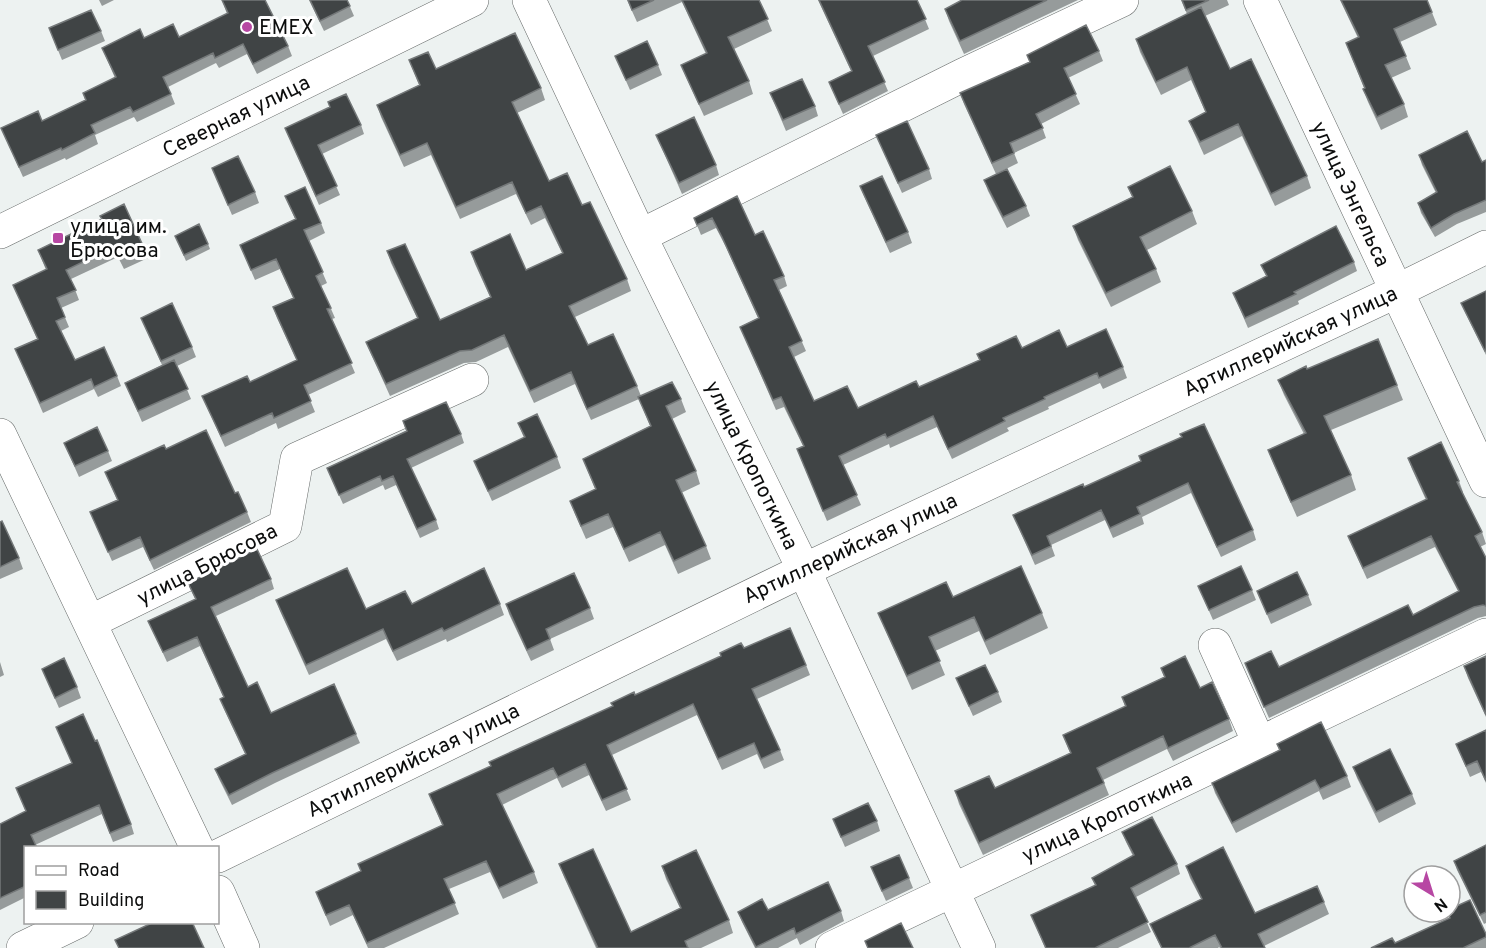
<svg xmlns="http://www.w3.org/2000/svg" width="1486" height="948" font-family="Overpass,sans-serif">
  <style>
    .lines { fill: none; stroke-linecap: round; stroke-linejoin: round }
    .minor-casing { stroke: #656968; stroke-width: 34 }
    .major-casing { stroke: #656968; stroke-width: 34 }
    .minor { stroke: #fff; stroke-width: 33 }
    .major { stroke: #fff; stroke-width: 33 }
    .wall { fill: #969b9b }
    .building { fill: #404445; stroke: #747879; stroke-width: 1.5 }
    .poi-dot { fill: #b747a3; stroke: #fff; stroke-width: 2 }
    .labels { text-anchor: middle; stroke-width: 6; stroke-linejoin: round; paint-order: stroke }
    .poi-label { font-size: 21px; fill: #0c0d0d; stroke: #fff; text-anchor: start }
    .street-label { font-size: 21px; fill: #0c0d0d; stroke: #fff }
  </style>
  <rect width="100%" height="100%" fill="#edf2f1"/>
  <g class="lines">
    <g class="minor-casing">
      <path id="minor" d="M 529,0 L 640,236 L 804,570 L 979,948
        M 1260,0 L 1486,481
        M 640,236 L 963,75 L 1122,0
        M 0,435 L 197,848
        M 90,622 L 285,526 L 297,459 L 472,380
        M 1215,645 L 1260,745
        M 218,856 L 804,570 L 1397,291 L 1486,247
        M 218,892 L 243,948
        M 23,948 L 77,922
        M 832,948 L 1486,635"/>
    </g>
    <g class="major-casing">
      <path id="major" d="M 0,232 L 472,0"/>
    </g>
    <use href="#minor" class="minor"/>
    <use href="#major" class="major"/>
  </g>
  <path class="wall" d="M 99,0 L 114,0 L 102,6 Z
    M 222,0 L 288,46 L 292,56 L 257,74 L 247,54 L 219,68 L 216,63 L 168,87 L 175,104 L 137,122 L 134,117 L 95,135 L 98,144 L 66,160 L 65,158 L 23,177 L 1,128 L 42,121 L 85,100 L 83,93 L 115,78 L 102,48 L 144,38 L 179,37 L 227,14 Z
    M 309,0 L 347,0 L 354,16 L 324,31 Z
    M 627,0 L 759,0 L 772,31 L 734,49 L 749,81 L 753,94 L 704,116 L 686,77 L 681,65 L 706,54 L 682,2 L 637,22 Z
    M 818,0 L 917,0 L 929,29 L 873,56 L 888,91 L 843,114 L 829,82 L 851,71 Z
    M 962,0 L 1078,0 L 964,54 L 949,21 L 945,9 Z
    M 1181,0 L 1227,0 L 1229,5 L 1205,16 L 1230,69 L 1307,176 L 1311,188 L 1275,206 L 1242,136 L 1204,155 L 1194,133 L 1189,121 L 1206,113 L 1191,80 L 1161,95 L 1140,52 L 1136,39 L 1187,14 Z
    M 1340,0 L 1427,0 L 1437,25 L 1400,42 L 1411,69 L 1391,78 L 1404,104 L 1408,117 L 1381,130 L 1368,102 L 1363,89 L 1364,88 L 1346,43 L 1358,38 Z
    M 49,28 L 101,31 L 105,41 L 62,60 Z
    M 1099,51 L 1103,61 L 1068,78 L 1080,104 L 1041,124 L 1046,138 L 1014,153 L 1018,163 L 996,174 L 964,104 L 960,93 L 1030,62 L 1027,55 Z
    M 615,56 L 658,65 L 662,75 L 630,90 Z
    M 409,60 L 436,69 L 541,88 L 545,100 L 517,113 L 549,181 L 582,205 L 627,279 L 631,291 L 575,317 L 588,345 L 637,386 L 641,396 L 681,399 L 686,412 L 672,419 L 696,471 L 700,484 L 681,493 L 706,546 L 711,559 L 678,574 L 665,545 L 629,562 L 613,527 L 586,539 L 575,514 L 570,501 L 595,489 L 583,459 L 650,426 L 639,399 L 591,420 L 575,384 L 534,403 L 508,347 L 476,362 L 464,363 L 390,396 L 371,354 L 366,342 L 417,318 L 391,263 L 387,251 L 440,320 L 490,297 L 475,264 L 471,252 L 526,270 L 562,253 L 545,218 L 531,225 L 516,194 L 460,219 L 431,155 L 404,167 L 381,117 L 377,105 L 419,85 Z
    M 770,93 L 815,106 L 818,116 L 786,131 Z
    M 361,125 L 364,134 L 322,154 L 340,195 L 319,205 L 285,128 Z
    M 656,135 L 716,165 L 719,175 L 682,194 Z
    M 876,135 L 929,169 L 932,179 L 902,193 Z
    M 1419,155 L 1482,162 L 1486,160 L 1486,212 L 1457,224 L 1435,237 L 1421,213 L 1418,203 L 1436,193 L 1422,165 Z
    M 212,168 L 255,192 L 259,203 L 232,215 Z
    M 984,180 L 1026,206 L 1030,216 L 1007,228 L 988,191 Z
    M 860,186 L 908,232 L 912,243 L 890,253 L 864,196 Z
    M 1128,187 L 1192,211 L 1197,224 L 1147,250 L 1156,269 L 1161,282 L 1111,307 L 1078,240 L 1073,226 L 1132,197 Z
    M 285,196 L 321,223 L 325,233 L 309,241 L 327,283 L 321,286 L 335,318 L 332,319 L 355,373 L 308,395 L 315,412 L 278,429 L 276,423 L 225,447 L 202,396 L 250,382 L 297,361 L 277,318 L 273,307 L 293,298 L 280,269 L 255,280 L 240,245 L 295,219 Z
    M 737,196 L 755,235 L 784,276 L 787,286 L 779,290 L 806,351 L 794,357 L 814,401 L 858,408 L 919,387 L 979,360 L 977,354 L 1022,348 L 1067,347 L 1123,367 L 1127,378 L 1103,389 L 1100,383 L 1048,407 L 1049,409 L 1007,428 L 1009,431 L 952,459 L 937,427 L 890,448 L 889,444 L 843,465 L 861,505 L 827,521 L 797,449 L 803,446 L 784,407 L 776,410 L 740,327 L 758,318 L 726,247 L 716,228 L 701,235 L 694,218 Z
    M 102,219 L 144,248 L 148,258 L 124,269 L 118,257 L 71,279 L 79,300 L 61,308 L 69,327 L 61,331 L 75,360 L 117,376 L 121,386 L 98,397 L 94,389 L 43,413 L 15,349 L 37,339 L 13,285 L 46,270 L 38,250 Z
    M 175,236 L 208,244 L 210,249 L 186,261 Z
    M 1354,262 L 1357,271 L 1298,301 L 1299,304 L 1248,328 L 1233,293 L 1266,276 L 1261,265 Z
    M 1486,291 L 1486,355 L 1465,312 L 1461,303 Z
    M 141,318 L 192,347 L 196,357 L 177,366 L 191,399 L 142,422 L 125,383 L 162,365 Z
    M 1307,369 L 1397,385 L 1403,400 L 1331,430 L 1351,475 L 1356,490 L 1297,517 L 1274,465 L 1268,450 L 1304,434 L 1284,395 L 1278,380 Z
    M 403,421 L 461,434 L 464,443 L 411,468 L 436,520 L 439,529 L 420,538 L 396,485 L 385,490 L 383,485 L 343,504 L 327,468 L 406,431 Z
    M 518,423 L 557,457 L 561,468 L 492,501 L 474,461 L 524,438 Z
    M 1181,437 L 1253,530 L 1256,540 L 1221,557 L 1191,493 L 1142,517 L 1144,524 L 1113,538 L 1105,520 L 1051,545 L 1055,556 L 1035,565 L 1013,515 L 1084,487 L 1141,461 Z
    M 64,443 L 108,451 L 112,461 L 79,477 Z
    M 166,449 L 235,493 L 247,512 L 251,522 L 154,570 L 143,547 L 112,561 L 90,512 L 117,500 L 105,472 Z
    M 1408,458 L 1459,481 L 1463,492 L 1462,493 L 1482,532 L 1486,544 L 1480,547 L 1486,558 L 1486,616 L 1478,618 L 1269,718 L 1245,663 L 1279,667 L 1413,615 L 1458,591 L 1435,547 L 1367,579 L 1353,548 L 1348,536 L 1426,500 L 1412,469 Z
    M 0,522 L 19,558 L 23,569 L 0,579 Z
    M 271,579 L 274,589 L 216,616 L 248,687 L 271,713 L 356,734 L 360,743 L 275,783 L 232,805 L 219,779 L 215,769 L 245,754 L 224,709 L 220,699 L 224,698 L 200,646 L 167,662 L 148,621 L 195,599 L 188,583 Z
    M 1198,586 L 1252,590 L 1256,600 L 1213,620 Z
    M 1257,591 L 1308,595 L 1312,605 L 1271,624 Z
    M 953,597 L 1042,613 L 1048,628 L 990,655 L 979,631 L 935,651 L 945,675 L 912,690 L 884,627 L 878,613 Z
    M 276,600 L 366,609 L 412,604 L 500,604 L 504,615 L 447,642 L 446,639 L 397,661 L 386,639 L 309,675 L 280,611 Z
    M 506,604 L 590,608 L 594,619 L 550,639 L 554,650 L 531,661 L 509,614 Z
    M 744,648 L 806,665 L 810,675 L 757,699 L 780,750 L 784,760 L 764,769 L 757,754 L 722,770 L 697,715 L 612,755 L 631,800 L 606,811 L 589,775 L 562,788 L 557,778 L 502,805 L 534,872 L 538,883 L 503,899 L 490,872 L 449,889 L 459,914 L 384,948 L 368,948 L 353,915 L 330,926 L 316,892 L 361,871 L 358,864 L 442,825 L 429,794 L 491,766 L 635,695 Z
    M 1486,656 L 1486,717 L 1468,678 L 1464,666 Z
    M 0,662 L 4,675 L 0,677 Z
    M 1161,668 L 1200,688 L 1229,719 L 1233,731 L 1173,761 L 1167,749 L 1103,780 L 1109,795 L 983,855 L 959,804 L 955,791 L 995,788 L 1070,753 L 1063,735 L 1125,707 L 1122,697 L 1164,677 Z
    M 42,669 L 77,687 L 81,698 L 59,708 Z
    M 956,678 L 998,692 L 1002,702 L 973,716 Z
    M 56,727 L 131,824 L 134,834 L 113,842 L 102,814 L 35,845 L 26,848 L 26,897 L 0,910 L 0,824 L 26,812 L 16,788 L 72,763 Z
    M 1486,730 L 1486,783 L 1481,772 L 1470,777 L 1456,744 Z
    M 1277,744 L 1347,776 L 1351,787 L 1323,800 L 1319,791 L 1236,833 L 1215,793 L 1212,783 L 1279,750 Z
    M 1353,767 L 1412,794 L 1416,804 L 1379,823 L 1357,778 Z
    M 833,819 L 877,821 L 880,831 L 845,847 Z
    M 1122,832 L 1177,864 L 1180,874 L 1136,897 L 1151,932 L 1118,948 L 1045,948 L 1031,915 L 1095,886 L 1092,878 L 1133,856 L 1126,842 Z
    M 1486,845 L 1486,923 L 1484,924 L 1457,870 L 1454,861 Z
    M 559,864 L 631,932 L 680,908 L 666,879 L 662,866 L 729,920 L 733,933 L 701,948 L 596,948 L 564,877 Z
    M 1186,866 L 1255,913 L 1324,902 L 1329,914 L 1264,946 L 1265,948 L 1220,948 L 1219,947 L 1218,948 L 1161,948 L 1150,924 L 1201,899 L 1190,878 Z
    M 871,867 L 909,878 L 913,888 L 886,901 Z
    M 768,910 L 841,911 L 844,921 L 800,945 L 797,938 L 778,948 L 755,948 L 742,922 L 738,912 Z
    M 1447,912 L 1486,934 L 1486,948 L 1371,948 L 1395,943 L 1449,918 Z"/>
  <path class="building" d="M 222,0 L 265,0 L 288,46 L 253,64 L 243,44 L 215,58 L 213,53 L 163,77 L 171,94 L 133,112 L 130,107 L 91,125 L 95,133 L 62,150 L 61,148 L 19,167 L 1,128 L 38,111 L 42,121 L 86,100 L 83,93 L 116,77 L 102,48 L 140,29 L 144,38 L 173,24 L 179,37 L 228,13 Z
    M 310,0 L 347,0 L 350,6 L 320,21 Z
    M 628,0 L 654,0 L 632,10 Z
    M 682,0 L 759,0 L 768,19 L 728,37 L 749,81 L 699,104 L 681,65 L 707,53 Z
    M 819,0 L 917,0 L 926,19 L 868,46 L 885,82 L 839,104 L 829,82 L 852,71 Z
    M 962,0 L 1047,0 L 960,41 L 945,9 Z
    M 1182,0 L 1209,0 L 1186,10 Z
    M 1341,0 L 1427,0 L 1432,12 L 1394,29 L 1406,56 L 1385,65 L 1404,104 L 1377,117 L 1363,89 L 1365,88 L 1346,43 L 1359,37 Z
    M 1201,7 L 1230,69 L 1251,59 L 1307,176 L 1271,194 L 1238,124 L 1200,142 L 1189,121 L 1206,112 L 1187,67 L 1156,82 L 1136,39 Z
    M 91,10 L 101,31 L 58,50 L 49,28 Z
    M 1086,25 L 1099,51 L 1064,68 L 1076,94 L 1036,114 L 1043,128 L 1010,143 L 1014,153 L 992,163 L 960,93 L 1030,62 L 1027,55 Z
    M 515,33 L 541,88 L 512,102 L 549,181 L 567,173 L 582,205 L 590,202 L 627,279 L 569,306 L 588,345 L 613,334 L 637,386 L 587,409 L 571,372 L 530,391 L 504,335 L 472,350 L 460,351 L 386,384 L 366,342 L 418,318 L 387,251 L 405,244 L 440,320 L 491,297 L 471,252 L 510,234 L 526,270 L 563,253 L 541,206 L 526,213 L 512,182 L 456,207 L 427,143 L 400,155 L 377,105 L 420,85 L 409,60 L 428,52 L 436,69 Z
    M 647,41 L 658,65 L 626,80 L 615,56 Z
    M 802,79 L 815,106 L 783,120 L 770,93 Z
    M 346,94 L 361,125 L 318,145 L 337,186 L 316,196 L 285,128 L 330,107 L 328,102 Z
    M 694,117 L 716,165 L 679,183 L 656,135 Z
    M 907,121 L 929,169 L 898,183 L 876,135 Z
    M 1467,131 L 1482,162 L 1486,160 L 1486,200 L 1454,214 L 1431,228 L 1418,203 L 1437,192 L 1419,155 Z
    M 238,156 L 255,192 L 228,205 L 212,168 Z
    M 1170,166 L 1192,211 L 1140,237 L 1156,269 L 1106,293 L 1073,226 L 1133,197 L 1128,187 Z
    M 1007,169 L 1026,206 L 1003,217 L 984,180 Z
    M 882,176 L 908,232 L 886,242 L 860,186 Z
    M 305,187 L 321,223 L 304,230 L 323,272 L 316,276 L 331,308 L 327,309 L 352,363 L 304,385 L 311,401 L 274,418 L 272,413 L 221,436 L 202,396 L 247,376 L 250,382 L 297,360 L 273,307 L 294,298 L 276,259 L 251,270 L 240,245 L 296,219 L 285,196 Z
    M 737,196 L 755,235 L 763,231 L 784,276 L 774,280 L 802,341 L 789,347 L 814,401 L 847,386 L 858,408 L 916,381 L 919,387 L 980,360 L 977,354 L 1016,336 L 1022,348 L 1059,330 L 1067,347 L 1106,329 L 1123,367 L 1099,378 L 1097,373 L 1044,397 L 1045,399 L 1003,418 L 1005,421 L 948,449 L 933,416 L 887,438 L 885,434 L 839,456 L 857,495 L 823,511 L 797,449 L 804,446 L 781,397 L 773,400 L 740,327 L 759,318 L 722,237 L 712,218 L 697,225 L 694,218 Z
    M 124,204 L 144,248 L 120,259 L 114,247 L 66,270 L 76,290 L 57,298 L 65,317 L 56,321 L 75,360 L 104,347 L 117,376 L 94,387 L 91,379 L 40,403 L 15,349 L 38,339 L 13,285 L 47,269 L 38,250 L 102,219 L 100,216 Z
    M 199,224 L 208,244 L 184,255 L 175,236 Z
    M 1336,226 L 1354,262 L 1294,292 L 1296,294 L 1245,318 L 1233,293 L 1267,276 L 1261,265 Z
    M 1486,291 L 1486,350 L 1485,351 L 1461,303 Z
    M 172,303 L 192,347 L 161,361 L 141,318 Z
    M 1378,339 L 1397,385 L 1324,416 L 1351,475 L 1291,502 L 1268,450 L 1306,433 L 1278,380 L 1306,366 L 1307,369 Z
    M 174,360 L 188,389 L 138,411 L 125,383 Z
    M 672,382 L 681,399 L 666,406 L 696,471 L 676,480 L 706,546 L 674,561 L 660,532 L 624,549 L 608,514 L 581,526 L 570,501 L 596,489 L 583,459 L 651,426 L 638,397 Z
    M 446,402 L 461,434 L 407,459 L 436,520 L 417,529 L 393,476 L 382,481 L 380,476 L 339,495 L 327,468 L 407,431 L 403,421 Z
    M 537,414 L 557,457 L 488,491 L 474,461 L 525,437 L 518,423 Z
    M 1204,424 L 1253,530 L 1217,547 L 1188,483 L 1137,507 L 1140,514 L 1110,528 L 1101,510 L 1047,536 L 1051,546 L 1032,555 L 1013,515 L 1083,484 L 1084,487 L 1141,461 L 1139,456 L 1182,437 L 1180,434 Z
    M 97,427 L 108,451 L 75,466 L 64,443 Z
    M 206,430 L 235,493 L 238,492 L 247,512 L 150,560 L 140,537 L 108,552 L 90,512 L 118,500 L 105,472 L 164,445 L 166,449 Z
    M 1441,442 L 1459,481 L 1457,482 L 1482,532 L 1475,536 L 1486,558 L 1486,606 L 1483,605 L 1474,607 L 1264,707 L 1245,663 L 1271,651 L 1279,667 L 1408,605 L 1413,615 L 1459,591 L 1431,536 L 1363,568 L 1348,536 L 1427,499 L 1408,458 Z
    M 2,521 L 19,558 L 0,567 L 0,522 Z
    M 257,549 L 271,579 L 211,607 L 248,687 L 257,682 L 271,713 L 334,684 L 356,734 L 272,773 L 229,795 L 215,769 L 246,754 L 220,699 L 224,697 L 197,637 L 163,652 L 148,621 L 196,599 L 188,583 Z
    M 1021,566 L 1042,613 L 985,641 L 974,617 L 929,637 L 940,661 L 907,676 L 878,613 L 946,582 L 953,597 Z
    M 1241,566 L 1252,590 L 1209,610 L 1198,586 Z
    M 347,568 L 366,609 L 405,591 L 412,604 L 484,568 L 500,604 L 444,631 L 442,628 L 393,651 L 383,629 L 306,665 L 276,600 Z
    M 1297,572 L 1308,595 L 1267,614 L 1257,591 Z
    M 574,573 L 590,608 L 546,629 L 550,639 L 527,650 L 506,604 Z
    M 790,628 L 806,665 L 752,689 L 780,750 L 761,759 L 754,743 L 718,759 L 693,704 L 607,745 L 627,789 L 602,800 L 585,764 L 558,777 L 553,768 L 497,794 L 534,872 L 499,888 L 486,861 L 444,879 L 455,903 L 367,943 L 349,905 L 326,915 L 316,892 L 361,871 L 358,864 L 443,825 L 429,794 L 491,766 L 489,762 L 613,706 L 611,703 L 634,692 L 635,695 L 721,656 L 720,653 L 741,643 L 744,648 Z
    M 1185,656 L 1200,688 L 1212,682 L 1229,719 L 1168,748 L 1163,736 L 1097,768 L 1104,783 L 979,843 L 955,791 L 989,776 L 995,788 L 1071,753 L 1063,735 L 1126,706 L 1122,697 L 1165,677 L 1161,668 Z
    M 1486,656 L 1486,715 L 1464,666 Z
    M 64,658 L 77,687 L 55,698 L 42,669 Z
    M 985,665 L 998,692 L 969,706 L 956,678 Z
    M 83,714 L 95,741 L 97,740 L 131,824 L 110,833 L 99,805 L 31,835 L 37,848 L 26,848 L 26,886 L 0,898 L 0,824 L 26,811 L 16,788 L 72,763 L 56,727 Z
    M 1321,722 L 1347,776 L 1320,789 L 1315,780 L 1232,823 L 1212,783 L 1280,750 L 1277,744 Z
    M 1486,730 L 1486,781 L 1477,761 L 1466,766 L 1456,744 Z
    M 1390,749 L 1412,794 L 1376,812 L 1353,767 Z
    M 868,803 L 877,821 L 841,837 L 833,819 Z
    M 1152,817 L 1177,864 L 1131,888 L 1148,922 L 1095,948 L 1045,948 L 1046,948 L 1031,915 L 1096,885 L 1092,878 L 1134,855 L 1122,832 Z
    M 1486,845 L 1486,912 L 1480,915 L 1454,861 Z
    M 1223,847 L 1255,913 L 1317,886 L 1324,902 L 1258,934 L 1265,948 L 1222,948 L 1215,935 L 1189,948 L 1162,948 L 1150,924 L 1202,899 L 1186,866 Z
    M 593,849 L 631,932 L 681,908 L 662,866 L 696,850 L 729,920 L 685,941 L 688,948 L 598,948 L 559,864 Z
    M 899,855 L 909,878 L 882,891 L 871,867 Z
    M 828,882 L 841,911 L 796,934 L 794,928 L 756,947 L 738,912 L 762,899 L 768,910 Z
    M 1470,900 L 1486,934 L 1486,937 L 1463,948 L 1371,948 L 1392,938 L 1395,943 L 1450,918 L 1447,912 L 1450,912 L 1450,909 Z
    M 154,922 L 192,922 L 204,948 L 119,948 L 115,940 Z
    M 901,923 L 913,948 L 868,948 L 865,941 Z"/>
  <g class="poi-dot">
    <circle cx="247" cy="27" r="6"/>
    <rect x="52" y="232" width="12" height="12" rx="3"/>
  </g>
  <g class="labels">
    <g class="poi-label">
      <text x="259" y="34">EMEX</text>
      <text x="70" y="233">улица им.<tspan x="70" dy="24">Брюсова</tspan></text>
    </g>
    <g class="street-label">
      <text transform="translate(236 116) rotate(-26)" y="7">Северная улица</text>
      <text transform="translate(1351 194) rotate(65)" y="7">улица Энгельса</text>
      <text transform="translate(1290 341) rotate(-25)" y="7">Артиллерийская улица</text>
      <text transform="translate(752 465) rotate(64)" y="7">улица Кропоткина</text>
      <text transform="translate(850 548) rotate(-25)" y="7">Артиллерийская улица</text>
      <text transform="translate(207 564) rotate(-27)" y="7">улица Брюсова</text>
      <text transform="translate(413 760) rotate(-26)" y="7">Артиллерийская улица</text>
      <text transform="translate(1107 817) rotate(-25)" y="7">улица Кропоткина</text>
    </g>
  </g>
  <rect x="24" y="846" width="195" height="78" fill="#ffffff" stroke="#9e9e9e" stroke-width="1.5"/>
  <rect x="36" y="866" width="30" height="9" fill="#ffffff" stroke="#9e9e9e" stroke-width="1.5"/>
  <text x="78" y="876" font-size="18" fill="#0c0d0d">Road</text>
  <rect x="36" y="891" width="30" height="18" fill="#404445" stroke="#9e9e9e" stroke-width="1.5"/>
  <text x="78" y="906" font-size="18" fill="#0c0d0d">Building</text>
  <g transform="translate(1432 894) rotate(142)"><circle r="28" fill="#ffffff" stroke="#9e9e9e" stroke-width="1.5"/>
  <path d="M0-4.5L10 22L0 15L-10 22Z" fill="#b747a3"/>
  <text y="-9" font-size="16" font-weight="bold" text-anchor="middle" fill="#0c0d0d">N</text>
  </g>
</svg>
